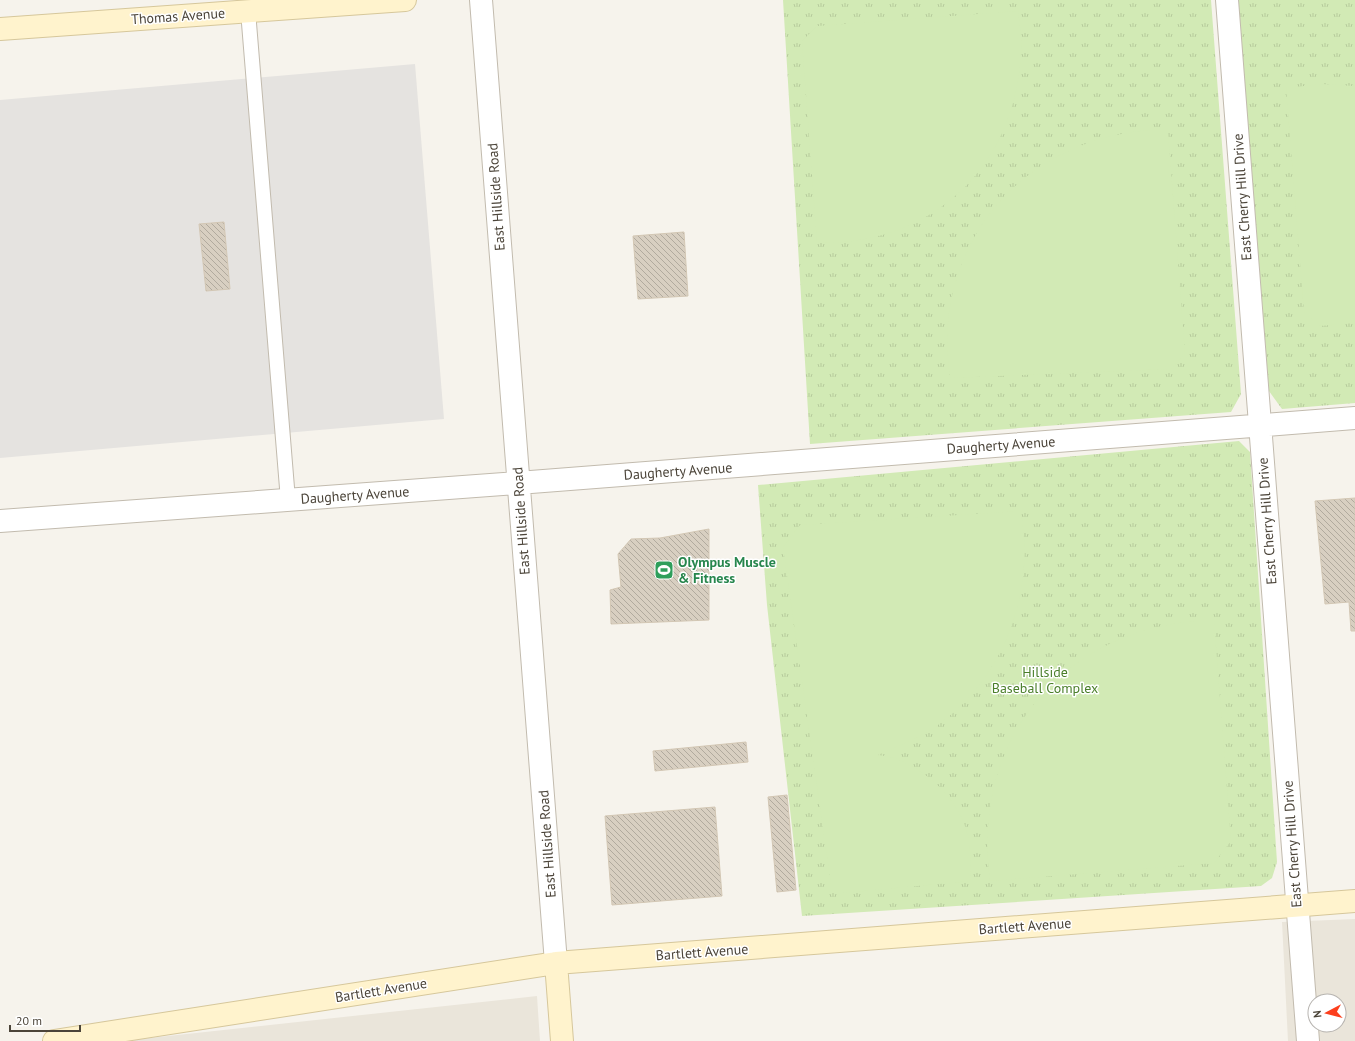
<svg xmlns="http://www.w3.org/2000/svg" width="1355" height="1041" font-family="'PT Sans',sans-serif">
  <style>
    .residential { fill: #eae5da; fill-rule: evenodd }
    .park { fill: url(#park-tufts) }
    .garden { fill: #d2eab5 }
    .parking { fill: #e5e3e0 }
    .building { fill: url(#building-back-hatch); stroke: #d3c7b4 }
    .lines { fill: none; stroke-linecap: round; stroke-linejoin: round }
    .lane-casing { stroke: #c2bbae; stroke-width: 16 }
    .street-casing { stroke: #c2bbae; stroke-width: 24 }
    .secondary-casing { stroke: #d6c79b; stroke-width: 24 }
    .lane { stroke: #fff; stroke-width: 14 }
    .street { stroke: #fff; stroke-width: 22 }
    .secondary { stroke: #fff3cd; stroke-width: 22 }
    .labels { text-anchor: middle; stroke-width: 3; stroke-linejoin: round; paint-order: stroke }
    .street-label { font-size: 14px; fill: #4b4439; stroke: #fff }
    .leisure-label { font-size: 14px; font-weight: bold; fill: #27864d; stroke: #fff; text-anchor: start }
    .park-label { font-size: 14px; fill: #4a7f2a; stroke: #fff }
  </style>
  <defs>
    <pattern id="park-tufts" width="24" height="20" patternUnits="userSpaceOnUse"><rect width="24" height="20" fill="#d2eab5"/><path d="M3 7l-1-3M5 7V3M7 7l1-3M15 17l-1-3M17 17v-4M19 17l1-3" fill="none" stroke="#b6ca9c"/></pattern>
    <pattern id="building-back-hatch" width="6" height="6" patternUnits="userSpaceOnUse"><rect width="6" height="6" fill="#d8cfc1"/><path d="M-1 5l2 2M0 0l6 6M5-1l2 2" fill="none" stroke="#b1aa9e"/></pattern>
  </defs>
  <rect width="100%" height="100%" fill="#f6f3ec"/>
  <path class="residential" d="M 1355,919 L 1355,1041 L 1288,1041 L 1282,922 ZM 1315,1001 L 1339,1001 L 1339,1025 L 1315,1025 Z
    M 537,996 L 540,1041 L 122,1041 Z"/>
  <path class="park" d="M 783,0 L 1211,0 L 1241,394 L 1231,412 L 810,444 Z
    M 1238,0 L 1355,0 L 1355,403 L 1282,409 L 1269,391 Z
    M 1239,441 L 1250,452 L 1277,862 L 1272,878 L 1261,886 L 802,916 L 767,605 L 758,485 Z"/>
  <path class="garden" d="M 1018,11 C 1020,25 1022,39 1021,53 C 1015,168 932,245 817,243 L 802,41 L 817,26 Z
    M 1322,84 L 1355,86 L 1355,323 L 1320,326 L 1304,312 L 1286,88 Z
    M 1150,130 L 1168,130 L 1185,354 L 1171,369 L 950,378 C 947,354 946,330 950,306 C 968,204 1049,138 1150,130 Z
    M 1021,511 C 1023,529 1026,547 1024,566 C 1020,631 986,694 931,730 C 914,740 896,747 878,755 C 885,756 893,757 899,760 C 926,771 953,795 964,823 C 971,842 971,861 971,881 L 843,893 L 831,885 L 783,547 L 800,525 Z
    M 1195,621 L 1214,621 L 1231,841 L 1214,863 L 990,881 C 971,745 1057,633 1195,621 Z"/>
  <path class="parking" d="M 415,64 L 444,419 L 0,458 L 0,100 Z"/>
  <path class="building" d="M 224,222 L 230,289 L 206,291 L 199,224 Z
    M 684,232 L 688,296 L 638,299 L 633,236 Z
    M 1355,498 L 1355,631 L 1351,631 L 1349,602 L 1325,604 L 1315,501 Z
    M 709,529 L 709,620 L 611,624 L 610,590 L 621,587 L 618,554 L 631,539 L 660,538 Z
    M 746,742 L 748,762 L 655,771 L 653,751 Z
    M 787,795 L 796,890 L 777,892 L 768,797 Z
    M 715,807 L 722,896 L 612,905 L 605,816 Z"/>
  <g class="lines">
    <g class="lane-casing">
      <path id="lane" d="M 248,11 L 288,500"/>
    </g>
    <g class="street-casing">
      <path id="street" d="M 481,0 L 556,963
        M 1227,0 L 1308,1041
        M 0,521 L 518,483 L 1355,418"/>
    </g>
    <g class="secondary-casing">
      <path id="secondary" d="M 0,29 L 405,0
        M 556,963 L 562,1041
        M 54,1041 L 556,963 L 1355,901"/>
    </g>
    <use href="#lane" class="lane"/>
    <use href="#street" class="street"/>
    <use href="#secondary" class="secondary"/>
  </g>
  <defs>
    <g id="stadium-square" transform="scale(1)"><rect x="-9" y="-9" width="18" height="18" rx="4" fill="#2e9e5b" stroke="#fff"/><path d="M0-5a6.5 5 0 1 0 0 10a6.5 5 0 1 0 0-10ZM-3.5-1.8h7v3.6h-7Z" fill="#fff"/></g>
  </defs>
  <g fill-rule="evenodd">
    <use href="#stadium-square" x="664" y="570"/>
  </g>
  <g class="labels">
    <g class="street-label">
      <text transform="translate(178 16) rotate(-4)" y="5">Thomas Avenue</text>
      <text transform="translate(496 197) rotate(-94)" y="5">East Hillside Road</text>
      <text transform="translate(1242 197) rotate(-94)" y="5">East Cherry Hill Drive</text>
      <text transform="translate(1001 445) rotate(-4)" y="5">Daugherty Avenue</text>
      <text transform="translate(678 471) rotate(-4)" y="5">Daugherty Avenue</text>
      <text transform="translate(355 495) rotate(-4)" y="5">Daugherty Avenue</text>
      <text transform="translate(521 521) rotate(-94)" y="5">East Hillside Road</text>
      <text transform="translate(1267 521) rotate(-94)" y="5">East Cherry Hill Drive</text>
      <text transform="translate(547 844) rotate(-94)" y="5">East Hillside Road</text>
      <text transform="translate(1292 844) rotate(-94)" y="5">East Cherry Hill Drive</text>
      <text transform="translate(1025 926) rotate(-4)" y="5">Bartlett Avenue</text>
      <text transform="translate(702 952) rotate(-4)" y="5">Bartlett Avenue</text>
      <text transform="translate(381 990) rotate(-9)" y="5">Bartlett Avenue</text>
    </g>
    <g class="leisure-label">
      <text x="678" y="567">Olympus Muscle<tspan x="678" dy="16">&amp; Fitness</tspan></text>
    </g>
    <g class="park-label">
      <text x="1045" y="677">Hillside<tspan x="1045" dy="16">Baseball Complex</tspan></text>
    </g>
  </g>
  <g transform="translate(1327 1013) rotate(263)"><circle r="19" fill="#ffffff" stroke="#b7b4b0"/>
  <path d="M0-3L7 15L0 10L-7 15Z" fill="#fc3f1d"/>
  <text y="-6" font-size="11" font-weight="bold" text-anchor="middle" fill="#4b4439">N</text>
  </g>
  <path d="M10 1025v6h70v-6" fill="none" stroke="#4b4439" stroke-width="2"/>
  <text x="16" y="1025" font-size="12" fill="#4b4439" stroke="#ffffff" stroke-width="3" paint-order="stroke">20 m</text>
</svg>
